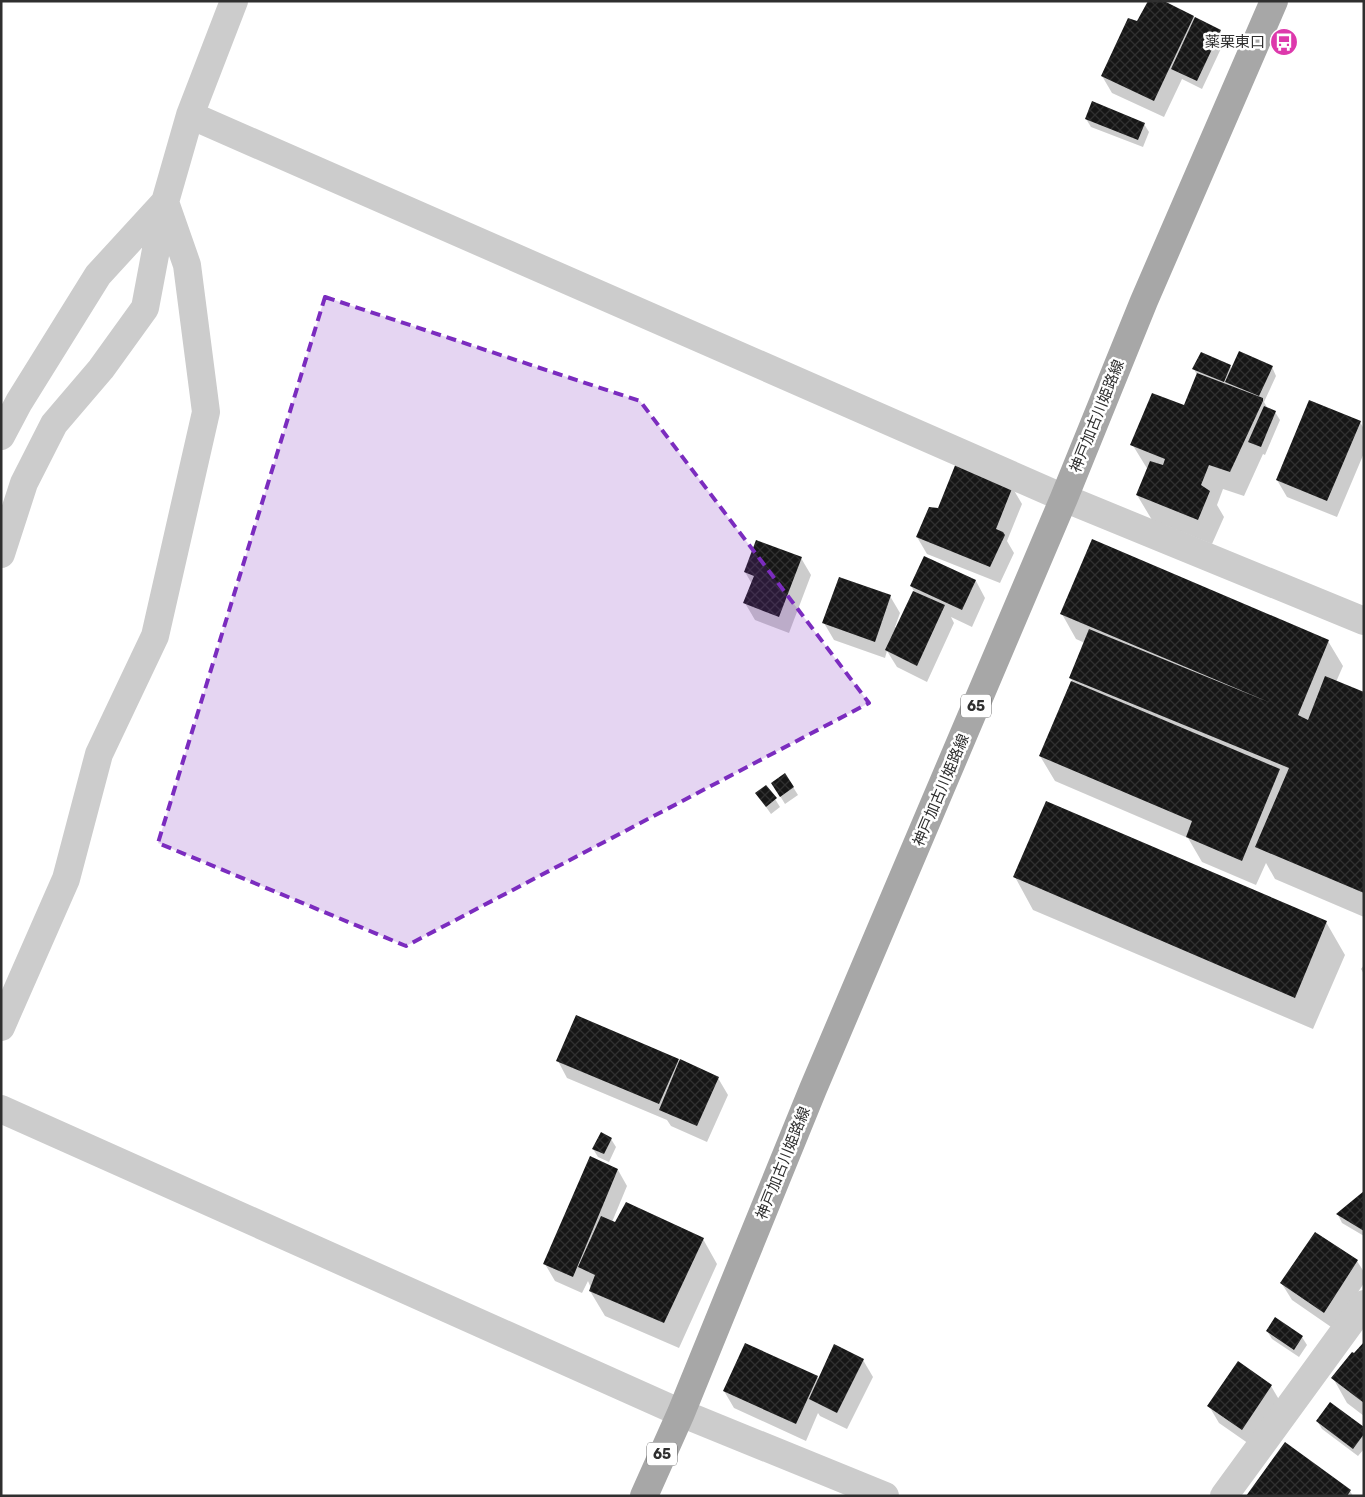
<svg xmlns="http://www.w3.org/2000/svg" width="1365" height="1497" font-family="Rubik,'Noto Sans JP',sans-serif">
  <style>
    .shadow { fill: #0003 }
    .building { fill: url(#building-cross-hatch) }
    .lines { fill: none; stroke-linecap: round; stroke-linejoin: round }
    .minor { stroke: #ccc; stroke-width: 28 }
    .tertiary { stroke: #ccc; stroke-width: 28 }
    .primary { stroke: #a7a7a7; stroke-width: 28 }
    .marked { fill: #7b2cbf; fill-opacity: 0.2; stroke: #7b2cbf; stroke-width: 4; stroke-dasharray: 10 6; stroke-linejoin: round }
    .labels { text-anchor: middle; stroke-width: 5; stroke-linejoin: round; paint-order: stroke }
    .shield { fill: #fff; stroke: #6d6d6d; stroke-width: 1 }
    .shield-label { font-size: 14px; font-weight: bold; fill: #2f2f2f }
    .poi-label { font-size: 15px; fill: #2f2f2f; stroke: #fff; text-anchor: end }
    .street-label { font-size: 15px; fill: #2f2f2f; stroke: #fff }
  </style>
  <defs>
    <pattern id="building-cross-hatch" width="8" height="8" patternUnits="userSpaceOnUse" patternTransform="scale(1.25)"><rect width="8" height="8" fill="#161616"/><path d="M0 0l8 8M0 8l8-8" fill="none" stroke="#303030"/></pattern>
  </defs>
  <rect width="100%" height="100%" fill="#fff"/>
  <path class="shadow" d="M 1194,17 L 1220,31 L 1225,40 L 1202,89 L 1182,79 L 1164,117 L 1112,93 L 1102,76 L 1138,23 Z
    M 1086,119 L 1144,124 L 1149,132 L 1143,147 L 1091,127 Z
    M 1230,366 L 1232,369 L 1272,367 L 1276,376 L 1264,402 L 1268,409 L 1275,412 L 1280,420 L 1265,455 L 1263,454 L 1244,496 L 1223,489 L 1217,505 L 1224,517 L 1212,544 L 1152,520 L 1137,495 L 1148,470 L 1132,444 L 1184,406 L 1197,375 L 1194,369 Z
    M 1360,422 L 1364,429 L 1364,453 L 1337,517 L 1287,497 L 1277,480 Z
    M 1012,487 L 1022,504 L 1007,541 L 1014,553 L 1000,583 L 927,554 L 917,537 L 938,509 Z
    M 1093,541 L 1328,641 L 1343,666 L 1336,682 L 1364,693 L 1364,917 L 1275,879 L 1266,863 L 1256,885 L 1202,862 L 1188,838 L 1055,781 L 1040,756 L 1072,681 L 1070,677 L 1085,643 L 1076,639 L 1062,614 Z
    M 801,558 L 811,575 L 789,633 L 755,620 L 745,603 L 752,584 L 745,572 Z
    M 976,581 L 985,598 L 972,627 L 951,617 L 954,623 L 927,682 L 897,667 L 887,651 L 885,658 L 834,640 L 824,623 L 890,596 L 900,613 L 895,627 L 897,628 L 914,591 L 911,586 Z
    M 793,787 L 798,795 L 785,804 L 777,791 Z
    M 757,794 L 775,799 L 780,807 L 771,814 Z
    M 1015,877 L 1326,922 L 1345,955 L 1313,1029 L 1033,910 Z
    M 1364,965 L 1364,974 L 1361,969 Z
    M 576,1017 L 718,1078 L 728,1095 L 707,1142 L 671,1126 L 667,1120 L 567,1078 L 558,1061 Z
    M 601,1133 L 611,1139 L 616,1147 L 609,1162 L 598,1157 L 593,1149 Z
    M 618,1170 L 627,1186 L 612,1222 L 703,1239 L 717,1264 L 679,1348 L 605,1316 L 590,1291 L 591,1288 L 588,1281 L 582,1293 L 555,1281 L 545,1264 Z
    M 1364,1193 L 1364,1236 L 1342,1223 L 1338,1215 Z
    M 1315,1233 L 1357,1261 L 1364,1272 L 1364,1283 L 1334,1329 L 1292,1300 L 1282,1284 Z
    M 1267,1331 L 1302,1337 L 1307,1345 L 1299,1357 L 1272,1339 Z
    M 1364,1344 L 1364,1416 L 1347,1403 L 1333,1378 Z
    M 863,1360 L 873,1377 L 847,1429 L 820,1416 L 818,1413 L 806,1441 L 734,1408 L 724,1391 L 817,1377 L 819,1380 Z
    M 1271,1386 L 1281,1403 L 1252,1446 L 1219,1423 L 1209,1406 Z
    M 1317,1421 L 1364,1429 L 1364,1449 L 1358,1456 L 1322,1429 Z
    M 1350,1491 L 1353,1496 L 1248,1496 Z"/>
  <path class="building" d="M 1148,1 L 1164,1 L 1194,16 L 1154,101 L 1101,76 L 1128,18 L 1137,21 Z
    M 1195,17 L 1221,30 L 1197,81 L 1171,69 Z
    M 1092,101 L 1145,123 L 1138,140 L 1085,119 Z
    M 1239,351 L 1273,366 L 1259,396 L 1225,382 Z
    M 1201,352 L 1231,365 L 1224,382 L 1192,369 Z
    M 1197,373 L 1263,398 L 1263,401 L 1230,472 L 1209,465 L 1201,485 L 1210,491 L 1198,520 L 1136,495 L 1150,461 L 1163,465 L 1165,459 L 1130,445 L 1152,393 L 1184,405 Z
    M 1309,400 L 1361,421 L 1327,501 L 1276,480 Z
    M 1264,406 L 1276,411 L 1261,447 L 1248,442 Z
    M 956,463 L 1013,486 L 996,529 L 1003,532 L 1005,535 L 990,567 L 916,537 L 929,507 L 938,508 Z
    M 1092,539 L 1329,640 L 1298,715 L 1308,720 L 1325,676 L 1364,692 L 1364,893 L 1255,847 L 1289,768 L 1069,678 L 1089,629 L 1271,703 L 1060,614 Z
    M 756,540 L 802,557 L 779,617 L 743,603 L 754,576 L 744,572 Z
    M 924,556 L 976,580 L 962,610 L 910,586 Z
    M 839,577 L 891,595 L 875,642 L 822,623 Z
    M 913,591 L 945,605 L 917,666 L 885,650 Z
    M 1071,681 L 1280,769 L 1242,861 L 1186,837 L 1192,821 L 1039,756 Z
    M 785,773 L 794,787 L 780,797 L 771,783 Z
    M 766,785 L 777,798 L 766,807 L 755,793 Z
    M 1046,801 L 1327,921 L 1295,998 L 1013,877 Z
    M 576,1015 L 679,1059 L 659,1104 L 556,1061 Z
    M 680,1059 L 719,1077 L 697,1126 L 659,1110 Z
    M 601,1132 L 612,1138 L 604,1154 L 592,1149 Z
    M 590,1156 L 618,1169 L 573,1277 L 543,1264 Z
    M 1364,1191 L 1364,1231 L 1336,1214 Z
    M 626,1202 L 704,1238 L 664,1323 L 589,1291 L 595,1275 L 578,1267 L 601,1216 L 615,1222 Z
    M 1315,1232 L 1358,1260 L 1324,1313 L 1280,1283 Z
    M 1275,1317 L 1303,1336 L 1294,1350 L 1266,1331 Z
    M 1364,1342 L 1364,1403 L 1331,1378 L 1352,1352 L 1354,1353 Z
    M 745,1343 L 818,1376 L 796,1424 L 723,1391 Z
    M 834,1344 L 864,1359 L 837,1413 L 809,1399 Z
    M 1238,1361 L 1272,1385 L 1242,1430 L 1207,1406 Z
    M 1330,1402 L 1364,1427 L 1364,1434 L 1353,1449 L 1316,1421 Z
    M 1285,1442 L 1351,1490 L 1347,1496 L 1246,1496 Z"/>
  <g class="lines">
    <path class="minor" d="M 190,115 L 1064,498 L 1364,621
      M 1,436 L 19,402 L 98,275 L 165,202 L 145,308 L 101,369 L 54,424 L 24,483 L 1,554
      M 1,1027 L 66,879 L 99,754 L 155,636 L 206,412 L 187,265 L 165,202 L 190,115 L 234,1
      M 1,1109 L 681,1413
      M 1224,1496 L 1364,1304"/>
    <path class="tertiary" d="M 681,1413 L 885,1496"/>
    <path class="primary" d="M 644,1496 L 681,1413 L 813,1089 L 1064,498 L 1144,301 L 1274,1"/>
  </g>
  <path class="marked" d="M 325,297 L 640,401 L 869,703 L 406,946 L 158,843 Z"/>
  <defs>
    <g id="bus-disc" transform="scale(1.4375)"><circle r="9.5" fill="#dd39ac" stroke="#fff"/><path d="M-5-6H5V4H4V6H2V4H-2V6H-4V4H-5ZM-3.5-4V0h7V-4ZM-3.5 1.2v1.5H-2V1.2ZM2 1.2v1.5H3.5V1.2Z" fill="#fff"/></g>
  </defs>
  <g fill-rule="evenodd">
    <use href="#bus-disc" x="1284" y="42"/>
  </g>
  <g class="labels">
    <g class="shield">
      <rect x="961" y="694.5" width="30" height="23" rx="4"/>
      <rect x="647" y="1442.5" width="30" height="23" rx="4"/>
    </g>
    <g class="shield-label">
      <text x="976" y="711">65</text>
      <text x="662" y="1459">65</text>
    </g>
    <g class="poi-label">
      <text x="1265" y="47">薬栗東口</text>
    </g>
    <g class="street-label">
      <text transform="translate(1097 416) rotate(-68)" y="5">神戸加古川姫路線</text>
      <text transform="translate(941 790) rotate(-67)" y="5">神戸加古川姫路線</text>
      <text transform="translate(783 1163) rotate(-68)" y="5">神戸加古川姫路線</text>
    </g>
  </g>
  <rect width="1365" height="1497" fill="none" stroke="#2f2f2f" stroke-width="5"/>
</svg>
